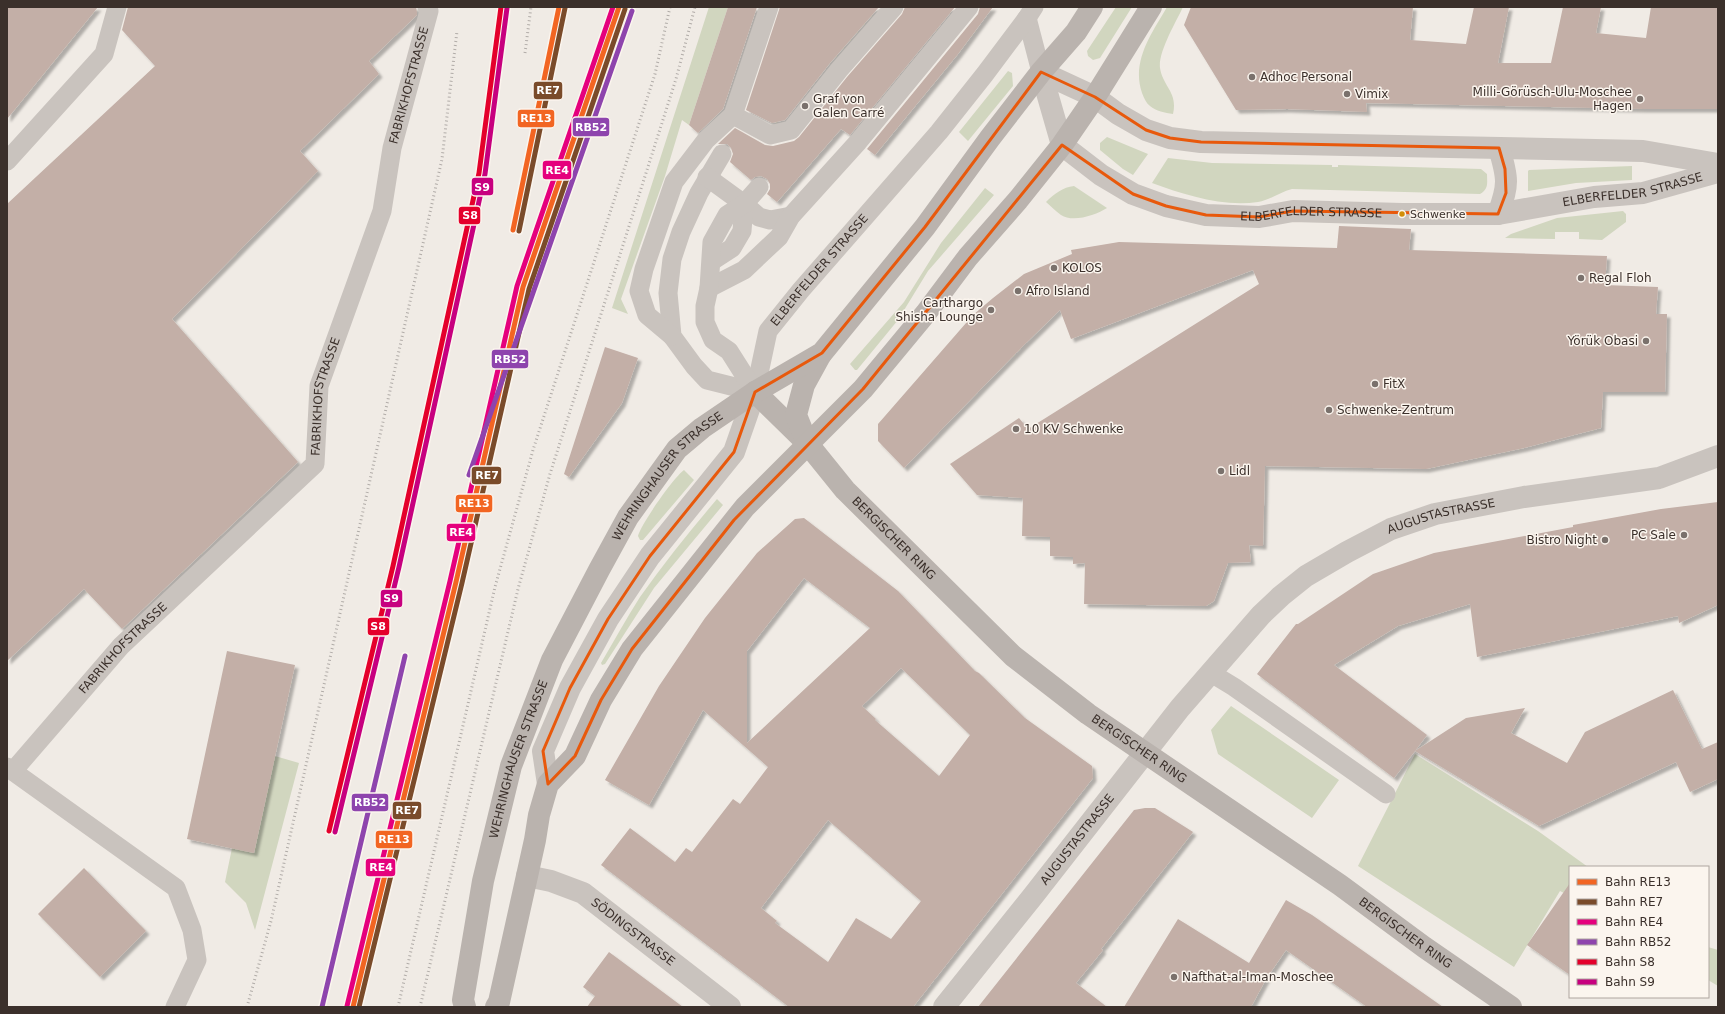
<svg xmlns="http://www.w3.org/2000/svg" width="1725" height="1014" font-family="'DejaVu Sans',sans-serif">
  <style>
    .green { fill: #d1d6bf }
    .building { fill: #c3afa7; fill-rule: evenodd; filter: url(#shadow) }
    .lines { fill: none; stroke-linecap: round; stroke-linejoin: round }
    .lane { stroke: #c9c3be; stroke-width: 19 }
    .street { stroke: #c9c3be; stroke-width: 22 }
    .secondary { stroke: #bab3ae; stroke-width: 22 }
    .rail { stroke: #b1aca8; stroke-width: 3; stroke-dasharray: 1 3; stroke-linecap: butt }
    .rail-1-casing { stroke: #fbf5ee; stroke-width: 8 }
    .rail-2-casing { stroke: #fbf5ee; stroke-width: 8 }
    .rail-3-casing { stroke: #fbf5ee; stroke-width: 8 }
    .rail-4-casing { stroke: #fbf5ee; stroke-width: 8 }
    .rail-5-casing { stroke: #fbf5ee; stroke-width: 8 }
    .rail-6-casing { stroke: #fbf5ee; stroke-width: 8 }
    .rail-1 { stroke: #f26522; stroke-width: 5 }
    .rail-2 { stroke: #7a4b2a; stroke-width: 5 }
    .rail-3 { stroke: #e5007d; stroke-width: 5 }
    .rail-4 { stroke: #8e44ad; stroke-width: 5 }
    .rail-5 { stroke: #e4002b; stroke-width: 5 }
    .rail-6 { stroke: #c7007f; stroke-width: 5 }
    .marked { fill: none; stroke: #e8590c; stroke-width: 3; stroke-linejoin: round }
    .poi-dot { fill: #7a716c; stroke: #fbf5ee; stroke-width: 1.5 }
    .bus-dot { fill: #d18e09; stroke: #fbf5ee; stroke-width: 1.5 }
    .labels { text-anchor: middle; stroke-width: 3; stroke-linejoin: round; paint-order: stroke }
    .bus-label { font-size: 11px; fill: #3b302b; stroke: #fbf5ee; text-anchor: start }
    .poi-label { font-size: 12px; fill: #3b302b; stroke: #fbf5ee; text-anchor: start }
    .street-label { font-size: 12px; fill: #3b302b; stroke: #fbf5ee }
    .line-badge { stroke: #fbf5ee; stroke-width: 1.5 }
    .badge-label { font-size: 11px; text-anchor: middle; font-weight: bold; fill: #fff }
  </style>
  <defs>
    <filter id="shadow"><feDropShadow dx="3.5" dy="3.5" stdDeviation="1" flood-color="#0004"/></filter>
  </defs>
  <rect width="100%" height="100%" fill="#f0ebe5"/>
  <path class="green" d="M 709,7 L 728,7 L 689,125 L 682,120 L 665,176 L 621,299 L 628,314 L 612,308 Z
    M 1116,7 L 1132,7 L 1100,58 L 1093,60 L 1088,56 L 1087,51 Z
    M 1167,7 L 1183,7 C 1176,22 1158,52 1160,68 C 1163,87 1178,92 1173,114 C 1165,113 1156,111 1150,106 C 1146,103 1144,98 1142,93 C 1131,61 1152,33 1167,7 Z
    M 1008,71 L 1012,73 L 1013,86 L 968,141 L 959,132 Z
    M 1107,137 L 1148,154 L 1133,175 L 1123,169 L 1100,150 L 1100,143 Z
    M 1168,158 L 1212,163 L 1332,165 L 1332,167 L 1338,167 L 1338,165 L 1481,169 L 1487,174 C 1487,183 1489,189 1480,194 L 1292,189 C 1280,192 1270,200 1258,202 C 1222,207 1185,195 1152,183 Z
    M 1632,166 L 1632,180 L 1576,183 L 1528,191 L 1528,171 L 1529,170 Z
    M 1074,186 L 1107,208 C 1096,215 1073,223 1061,215 C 1055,211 1051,206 1046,202 C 1054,194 1063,187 1074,186 Z
    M 985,188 L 994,195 L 928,271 L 898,320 L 857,370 L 855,370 L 850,364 L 904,302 L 941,243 Z
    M 1623,211 L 1626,214 L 1626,222 L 1602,240 L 1579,239 L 1579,232 L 1555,232 L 1555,239 L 1505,238 L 1511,234 L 1557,218 Z
    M 684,470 L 694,480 L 643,540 L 640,540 L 638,536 C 641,524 674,477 684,470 Z
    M 717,499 L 723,505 L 654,588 L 605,664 L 602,665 L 601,663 C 614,641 626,619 640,597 C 664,563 690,531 717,499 Z
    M 1231,706 L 1339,780 L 1312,818 L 1218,754 L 1211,730 Z
    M 1415,754 L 1538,831 L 1588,867 L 1570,867 L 1570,896 L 1560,891 L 1514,967 L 1358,866 Z
    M 275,756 L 299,763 L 255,930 L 246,903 L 225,882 L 232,848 L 254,853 Z
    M 1708,947 L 1718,950 L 1718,986 L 1708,980 Z"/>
  <path class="building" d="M 7,7 L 98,7 L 7,119 Z
    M 128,7 L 416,7 L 417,12 L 417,15 L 369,61 L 379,74 L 300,151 L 318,171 L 172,319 L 298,462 L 122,629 L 84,589 L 7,661 L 7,204 L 155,66 L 122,30 Z
    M 728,7 L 757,7 L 723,109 L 698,133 L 689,125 Z
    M 780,7 L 879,7 L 830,63 L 785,120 L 772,123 L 746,110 Z
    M 905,7 L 955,7 L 850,135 L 841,129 L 777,202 L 767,194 L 770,189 L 770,184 L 767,179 L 761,176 L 755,177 L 751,180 L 730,162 L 733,154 L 731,148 L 727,144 L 718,144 L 735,128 L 765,145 L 773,146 L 794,141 L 799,137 L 847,77 L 902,14 Z
    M 980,7 L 993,7 L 958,54 L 875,155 L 867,149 L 978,14 Z
    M 1191,7 L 1413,7 L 1410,40 L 1466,44 L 1474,7 L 1509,7 L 1498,63 L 1551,63 L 1563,7 L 1601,7 L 1596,33 L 1646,38 L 1651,7 L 1718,7 L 1718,109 L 1644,109 L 1366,103 L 1367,112 L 1287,109 L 1236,110 L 1184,25 Z
    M 1339,226 L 1411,229 L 1409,250 L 1607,256 L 1605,285 L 1658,287 L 1656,314 L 1667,314 L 1665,392 L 1603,392 L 1601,428 L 1524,448 L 1426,469 L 1265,466 L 1263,546 L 1249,545 L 1251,562 L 1228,563 L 1214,601 L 1206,606 L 1084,604 L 1085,563 L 1073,564 L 1073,557 L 1050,556 L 1050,537 L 1022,536 L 1023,498 L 977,495 L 950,464 L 1019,418 L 1028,429 L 1259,284 L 1253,270 L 1071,339 L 1060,310 L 1023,346 L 904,468 L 878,441 L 878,424 L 973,315 L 993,298 L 1024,274 L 1072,254 L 1071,250 L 1119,242 L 1337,248 Z
    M 605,347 L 638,358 L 622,403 L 569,477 L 564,474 Z
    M 1718,502 L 1718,605 L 1679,623 L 1678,616 L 1477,657 L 1470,604 L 1398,626 L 1334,665 L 1427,735 L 1415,751 L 1466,718 L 1525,708 L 1511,733 L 1567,763 L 1585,732 L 1673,690 L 1702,749 L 1718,742 L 1718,779 L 1690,792 L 1676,762 L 1539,826 L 1415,751 L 1394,778 L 1257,674 L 1296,624 L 1298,624 L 1373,574 L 1434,553 L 1573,527 L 1573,525 L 1661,509 Z
    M 804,518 L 898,591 L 975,671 L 979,673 L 1025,718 L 1092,766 L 1093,778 L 913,1007 L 789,1007 L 601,865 L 630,828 L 675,862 L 686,848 L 692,852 L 733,799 L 740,804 L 768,767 L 703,710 L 649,805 L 605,780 L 659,686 L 705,618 L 757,553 L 795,519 ZM 804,578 L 870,628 L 747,743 L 747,651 ZM 901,668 L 970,735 L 939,776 L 875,720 L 876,719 L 862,706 ZM 828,820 L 921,901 L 891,939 L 856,918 L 828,962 L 775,923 L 777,921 L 761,908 Z
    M 227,651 L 295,665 L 254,853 L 187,839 Z
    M 1145,808 L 1155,808 L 1193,832 L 1101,949 L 1103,950 L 1076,983 L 1107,1007 L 978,1007 L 1134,810 Z
    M 84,868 L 146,931 L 100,977 L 38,914 Z
    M 1570,883 L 1570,975 L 1527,945 Z
    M 1286,900 L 1312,915 L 1443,1007 L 1367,1007 L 1286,950 L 1266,979 L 1251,1007 L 1124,1007 L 1178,919 L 1249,963 Z
    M 609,952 L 683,1007 L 587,1007 L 595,996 L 583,987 Z"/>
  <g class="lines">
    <g class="lane">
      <path d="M 1027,18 L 1041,72"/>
      <path d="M 733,115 L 770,135 L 791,130 L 839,70 L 894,7"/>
      <path d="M 722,154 L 699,193 L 681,232 L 672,259 L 668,293 L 672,336 L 694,366 L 707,380 L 755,392"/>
      <path d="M 7,161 L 104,54 L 117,7"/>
      <path d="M 707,177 L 744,204 L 759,217 L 770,220 L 791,216"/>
      <path d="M 712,261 L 732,248 L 742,231 L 744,204"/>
      <path d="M 709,288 L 744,270 L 779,237 L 791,216 L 858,142 L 969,7"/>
      <path d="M 672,336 L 647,315 L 639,291 L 644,269 L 674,182 L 706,140 L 733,115 L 769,7"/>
      <path id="s1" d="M 755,392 L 768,331 L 801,290 L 939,132 L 985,74 L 1027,18 L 1034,7"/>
      <path d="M 755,392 L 729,351 L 713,340 L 705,322 L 705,306 L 709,288 L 712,242 L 727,215 L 744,204 L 759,187"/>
      <path d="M 1211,673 L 1234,687 L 1386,794"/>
      <path d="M 7,767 L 176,888 L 192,930 L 197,960 L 175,1007"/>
      <path id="s2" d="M 13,771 L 121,646 L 315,464 L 319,386 L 382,211 L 392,148 L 429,11 L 427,7"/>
    </g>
    <g class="street">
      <path id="s3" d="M 1041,72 L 1062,145 L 1101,175 L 1133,194 L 1166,206 L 1206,215 L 1259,217 L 1293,211 L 1402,214 L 1498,214 L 1594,197 L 1643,193 L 1718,172"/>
      <path d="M 1041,72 L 1095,97 L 1118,114 L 1146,130 L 1170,138 L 1201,142 L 1643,151 L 1718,164"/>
      <path d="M 1498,214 C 1509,185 1508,178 1499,148"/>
      <path d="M 548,784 L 543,751 L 570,688 L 608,619 L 650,556 L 734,452 L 755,392"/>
      <path id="s4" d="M 527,876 L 551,881 L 583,893 L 730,1007"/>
      <path id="s5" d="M 944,1007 L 1033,896 L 1180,708 L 1261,615 L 1281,596 L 1306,576 L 1347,552 L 1391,529 L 1435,514 L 1524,497 L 1659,478 L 1718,456"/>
    </g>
    <g class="secondary">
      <path id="s6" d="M 755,392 L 807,443 L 845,490 L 1013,656 L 1088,714 L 1340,885 L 1424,947 L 1511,1007"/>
      <path d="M 806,440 L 796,415 L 804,385 L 821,354"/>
      <path id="s7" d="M 465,1007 L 463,1000 L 483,881 L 511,766 L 552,660 L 599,570 L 628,517 L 677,449 L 702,428 L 755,392 L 822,353 L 925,227 L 990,138 L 1041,72 L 1076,32 L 1092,7"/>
      <path d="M 496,1007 L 499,1002 L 535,840 L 539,815 L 548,784 L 575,756 L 601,700 L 632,649 L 745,507 L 863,389 L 926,313 L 968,257 L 1018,200 L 1062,145 L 1095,97 L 1151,7"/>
    </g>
    <path class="rail" d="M 525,53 L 531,7
      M 247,1007 L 271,921 L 442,159 L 457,31
      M 398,1007 L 495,587 L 533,450 L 655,74 L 670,7
      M 420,1007 L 518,589 L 550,474 L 676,79 L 695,7"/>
    <g class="rail-1-casing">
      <path id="rail-1" d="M 513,230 L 559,7
        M 353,1007 L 456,582 L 523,287 L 619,7"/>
    </g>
    <g class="rail-2-casing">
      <path id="rail-2" d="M 519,231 L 565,8
        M 359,1007 L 462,583 L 529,289 L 625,9"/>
    </g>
    <g class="rail-3-casing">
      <path id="rail-3" d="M 347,1006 L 450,581 L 517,286 L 613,7"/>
    </g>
    <g class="rail-4-casing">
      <path id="rail-4" d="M 469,475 L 632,11
        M 322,1007 L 405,656"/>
    </g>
    <g class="rail-5-casing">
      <path id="rail-5" d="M 329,831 L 393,566 L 479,173 L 501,7"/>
    </g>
    <g class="rail-6-casing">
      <path id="rail-6" d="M 335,832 L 399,567 L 485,174 L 507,8"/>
    </g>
    <use href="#rail-1" class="rail-1"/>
    <use href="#rail-2" class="rail-2"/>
    <use href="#rail-3" class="rail-3"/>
    <use href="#rail-4" class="rail-4"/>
    <use href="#rail-5" class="rail-5"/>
    <use href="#rail-6" class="rail-6"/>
  </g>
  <path class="marked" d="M 1041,72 L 1095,97 L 1146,130 L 1170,138 L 1201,142 L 1499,148 L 1505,169 L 1506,193 L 1498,214 L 1293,211 L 1259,217 L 1206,215 L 1166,206 L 1133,194 L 1062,145 L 863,389 L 734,520 L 632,649 L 601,700 L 575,756 L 548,784 L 543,751 L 570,688 L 608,619 L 650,556 L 734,452 L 755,392 L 822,353 L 925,227 Z"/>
  <g class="poi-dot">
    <circle cx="1252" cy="77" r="4"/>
    <circle cx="1347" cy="94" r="4"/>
    <circle cx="1640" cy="99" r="4"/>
    <circle cx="805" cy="106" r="4"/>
    <circle cx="1054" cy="268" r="4"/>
    <circle cx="1581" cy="278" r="4"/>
    <circle cx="1018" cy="291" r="4"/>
    <circle cx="991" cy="310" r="4"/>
    <circle cx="1646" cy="341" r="4"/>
    <circle cx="1375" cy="384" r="4"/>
    <circle cx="1329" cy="410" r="4"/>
    <circle cx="1016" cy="429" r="4"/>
    <circle cx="1221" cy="471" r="4"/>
    <circle cx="1684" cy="535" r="4"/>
    <circle cx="1605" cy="540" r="4"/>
    <circle cx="1174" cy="977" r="4"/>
  </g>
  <circle class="bus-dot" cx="1402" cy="214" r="3.5"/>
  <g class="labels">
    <g class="bus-label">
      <text x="1410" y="218">Schwenke</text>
    </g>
    <g class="poi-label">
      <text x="1260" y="81">Adhoc Personal</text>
      <text x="1632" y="96" text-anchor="end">Milli-Görüsch-Ulu-Moschee<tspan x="1632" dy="14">Hagen</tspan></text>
      <text x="1355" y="98">Vimix</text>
      <text x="813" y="103">Graf von<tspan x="813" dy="14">Galen Carré</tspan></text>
      <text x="1062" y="272">KOLOS</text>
      <text x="1589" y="282">Regal Floh</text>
      <text x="1026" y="295">Afro Island</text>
      <text x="983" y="307" text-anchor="end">Carthargo<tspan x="983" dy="14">Shisha Lounge</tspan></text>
      <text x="1638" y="345" text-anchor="end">Yörük Obasi</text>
      <text x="1383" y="388">FitX</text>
      <text x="1337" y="414">Schwenke-Zentrum</text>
      <text x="1024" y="433">10 KV Schwenke</text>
      <text x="1229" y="475">Lidl</text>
      <text x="1676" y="539" text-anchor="end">PC Sale</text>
      <text x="1597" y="544" text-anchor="end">Bistro Night</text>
      <text x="1182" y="981">Nafthat-al-Iman-Moschee</text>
    </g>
    <g class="street-label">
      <text dy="4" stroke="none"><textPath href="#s2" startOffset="824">FABRIKHOFSTRASSE</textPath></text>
      <text dy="4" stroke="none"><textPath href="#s3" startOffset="668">ELBERFELDER STRASSE</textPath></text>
      <text dy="4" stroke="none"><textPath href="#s3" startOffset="344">ELBERFELDER STRASSE</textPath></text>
      <text dy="4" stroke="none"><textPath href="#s1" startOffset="142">ELBERFELDER STRASSE</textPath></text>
      <text dy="4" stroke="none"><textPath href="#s2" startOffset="500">FABRIKHOFSTRASSE</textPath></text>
      <text dy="4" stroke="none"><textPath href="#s7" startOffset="579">WEHRINGHAUSER STRASSE</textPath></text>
      <text dy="4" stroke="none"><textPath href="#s5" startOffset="713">AUGUSTASTRASSE</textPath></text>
      <text dy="4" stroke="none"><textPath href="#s6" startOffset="202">BERGISCHER RING</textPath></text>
      <text dy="4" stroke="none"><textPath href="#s2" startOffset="165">FABRIKHOFSTRASSE</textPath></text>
      <text dy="4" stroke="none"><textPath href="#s6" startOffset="526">BERGISCHER RING</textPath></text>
      <text dy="4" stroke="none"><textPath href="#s7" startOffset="255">WEHRINGHAUSER STRASSE</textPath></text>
      <text dy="4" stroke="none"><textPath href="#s5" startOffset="214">AUGUSTASTRASSE</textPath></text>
      <text dy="4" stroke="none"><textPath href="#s4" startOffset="122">SÖDINGSTRASSE</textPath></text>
      <text dy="4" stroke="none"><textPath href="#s6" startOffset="850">BERGISCHER RING</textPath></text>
    </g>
  </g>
  <g class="line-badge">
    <rect x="533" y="81" width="30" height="19" rx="4" fill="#7a4b2a"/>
    <rect x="517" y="109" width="38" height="19" rx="4" fill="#f26522"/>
    <rect x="572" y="117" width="38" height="20" rx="4" fill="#8e44ad"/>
    <rect x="542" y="160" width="30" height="20" rx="4" fill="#e5007d"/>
    <rect x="471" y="177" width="23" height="19" rx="4" fill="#c7007f"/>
    <rect x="458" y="206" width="23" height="19" rx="4" fill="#e4002b"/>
    <rect x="491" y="349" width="38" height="20" rx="4" fill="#8e44ad"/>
    <rect x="471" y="466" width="31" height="19" rx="4" fill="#7a4b2a"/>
    <rect x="455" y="494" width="38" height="19" rx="4" fill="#f26522"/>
    <rect x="446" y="523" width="30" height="19" rx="4" fill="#e5007d"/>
    <rect x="380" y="589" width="23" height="19" rx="4" fill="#c7007f"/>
    <rect x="367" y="617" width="23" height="19" rx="4" fill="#e4002b"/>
    <rect x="351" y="793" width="38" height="19" rx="4" fill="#8e44ad"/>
    <rect x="392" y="801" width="30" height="19" rx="4" fill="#7a4b2a"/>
    <rect x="375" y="830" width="38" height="19" rx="4" fill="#f26522"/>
    <rect x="365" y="858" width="31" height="19" rx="4" fill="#e5007d"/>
  </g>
  <g class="badge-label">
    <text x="548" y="94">RE7</text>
    <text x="536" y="122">RE13</text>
    <text x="591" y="131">RB52</text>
    <text x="557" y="174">RE4</text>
    <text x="482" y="191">S9</text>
    <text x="470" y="219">S8</text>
    <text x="510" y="363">RB52</text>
    <text x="487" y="479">RE7</text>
    <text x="474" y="507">RE13</text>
    <text x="461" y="536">RE4</text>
    <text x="391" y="602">S9</text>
    <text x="378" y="630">S8</text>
    <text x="370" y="806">RB52</text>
    <text x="407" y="814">RE7</text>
    <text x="394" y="843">RE13</text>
    <text x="381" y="871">RE4</text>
  </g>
  <rect width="1725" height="1014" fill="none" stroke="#3b302b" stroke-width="16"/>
  <rect x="1569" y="866" width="140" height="132" fill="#fbf5ee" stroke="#aea6a0"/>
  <rect x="1577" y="879" width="20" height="6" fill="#f26522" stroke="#aea6a0"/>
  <text x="1605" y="886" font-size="12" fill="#3b302b">Bahn RE13</text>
  <rect x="1577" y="899" width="20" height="6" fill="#7a4b2a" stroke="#aea6a0"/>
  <text x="1605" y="906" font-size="12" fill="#3b302b">Bahn RE7</text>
  <rect x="1577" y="919" width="20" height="6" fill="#e5007d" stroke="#aea6a0"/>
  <text x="1605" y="926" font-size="12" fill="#3b302b">Bahn RE4</text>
  <rect x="1577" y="939" width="20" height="6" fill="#8e44ad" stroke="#aea6a0"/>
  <text x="1605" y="946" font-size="12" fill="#3b302b">Bahn RB52</text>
  <rect x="1577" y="959" width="20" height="6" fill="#e4002b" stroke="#aea6a0"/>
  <text x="1605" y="966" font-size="12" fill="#3b302b">Bahn S8</text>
  <rect x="1577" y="979" width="20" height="6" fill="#c7007f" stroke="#aea6a0"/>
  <text x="1605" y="986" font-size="12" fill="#3b302b">Bahn S9</text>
</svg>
